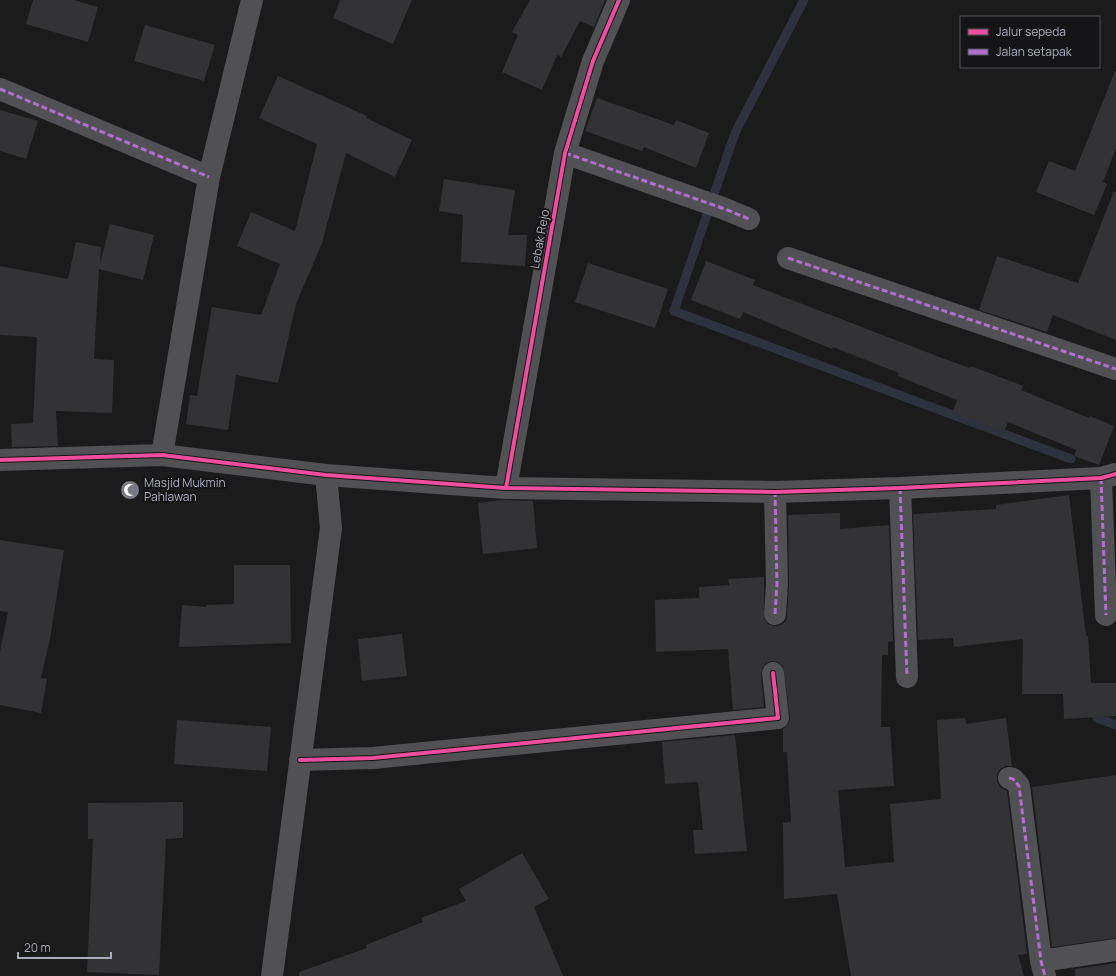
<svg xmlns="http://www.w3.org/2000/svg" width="1116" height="976" font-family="Manrope,sans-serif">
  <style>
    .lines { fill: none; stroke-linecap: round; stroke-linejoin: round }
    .stream { stroke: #2d323e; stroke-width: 9 }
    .building { fill: #333335 }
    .minor { stroke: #515155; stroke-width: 22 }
    .quiet { stroke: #b36fd0; stroke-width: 3; stroke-dasharray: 6 3; stroke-linecap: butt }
    .cycleway-casing { stroke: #151517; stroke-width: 6 }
    .cycleway { stroke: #ef4d9e; stroke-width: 4 }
    .labels { text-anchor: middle; stroke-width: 4; stroke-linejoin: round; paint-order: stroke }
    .street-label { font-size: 12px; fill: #acadbc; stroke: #151517 }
    .poi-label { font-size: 12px; fill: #acadbc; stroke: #151517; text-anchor: start }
  </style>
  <rect width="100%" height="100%" fill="#1b1b1b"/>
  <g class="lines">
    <path class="stream" d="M 804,0 L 735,133 L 674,311 L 1071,459
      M 1097,718 L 1116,725"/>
  </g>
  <path class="building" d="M 33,0 L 74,0 L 98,7 L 88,42 L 26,24 Z
    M 340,0 L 412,0 L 393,44 L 333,18 Z
    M 530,0 L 605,0 L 594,27 L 580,21 L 561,57 L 557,55 L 542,90 L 502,72 L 518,35 L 512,32 Z
    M 145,25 L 215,45 L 204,81 L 134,61 Z
    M 1115,71 L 1116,72 L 1116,148 L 1103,182 L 1107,184 L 1094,215 L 1036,192 L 1049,161 L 1075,171 Z
    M 278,76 L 367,116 L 366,118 L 412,140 L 395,177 L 346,153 L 322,243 L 296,304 L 278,383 L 236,375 L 228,430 L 186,424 L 190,395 L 197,396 L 212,307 L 261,315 L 280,264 L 237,246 L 251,212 L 295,231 L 317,144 L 259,118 Z
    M 597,98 L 674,125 L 676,120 L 709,133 L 696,168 L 644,147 L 642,151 L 585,131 Z
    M 0,110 L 38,121 L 26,159 L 0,151 Z
    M 444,179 L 515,190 L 508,235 L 527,235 L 525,266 L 461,262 L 463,215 L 439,211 Z
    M 1114,191 L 1116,192 L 1116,340 L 1053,315 L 1047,332 L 979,310 L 997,256 L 1078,283 Z
    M 110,224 L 154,235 L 143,280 L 99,269 L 94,359 L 114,360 L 112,413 L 56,411 L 58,446 L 12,447 L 11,424 L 33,423 L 37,337 L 0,335 L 0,266 L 68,279 L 76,242 L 101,247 L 100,264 Z
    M 706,261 L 755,280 L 753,285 L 942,358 L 970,368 L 971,366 L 1023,386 L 1021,390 L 1089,418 L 1090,416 L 1114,426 L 1099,465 L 1074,456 L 1076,450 L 1008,422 L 1004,432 L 953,412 L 957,400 L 898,376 L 899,373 L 833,347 L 832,349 L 743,312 L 740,319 L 691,300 Z
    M 588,263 L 668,289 L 655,328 L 575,302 Z
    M 1069,495 L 1086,636 L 1088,636 L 1091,683 L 1116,683 L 1116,716 L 1064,719 L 1063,694 L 1022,694 L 1023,639 L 954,647 L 953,638 L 918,640 L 913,514 L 996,509 L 996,505 Z
    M 504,500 L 533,501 L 537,548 L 483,554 L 478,503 Z
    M 840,513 L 840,529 L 889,525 L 893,641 L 888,642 L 888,655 L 882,655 L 881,727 L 890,727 L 894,786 L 838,790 L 845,867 L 894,862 L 890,804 L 941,799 L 937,720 L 965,718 L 966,724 L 1006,718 L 1012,766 L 1006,766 L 1000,769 L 997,775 L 997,781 L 1000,787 L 1007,791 L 1027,954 L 1018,955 L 1024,976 L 851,976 L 837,894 L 784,899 L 783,823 L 791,822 L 787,752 L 783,752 L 783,729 L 789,723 L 790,717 L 783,666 L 778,662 L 772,661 L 766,663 L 762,668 L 761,674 L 764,707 L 733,710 L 728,649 L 656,652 L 655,600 L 699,598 L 699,587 L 729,585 L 728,579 L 764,577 L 764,619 L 768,624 L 774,626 L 781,625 L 786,621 L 787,615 L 789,585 L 788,515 Z
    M 0,540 L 64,550 L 50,639 L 41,678 L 47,679 L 41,713 L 0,705 L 0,651 L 8,612 L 0,611 Z
    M 234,565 L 290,565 L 291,643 L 179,647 L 182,605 L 206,607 L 206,605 L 234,604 Z
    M 402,634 L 407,676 L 362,681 L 358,639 Z
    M 177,720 L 271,727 L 267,771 L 174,764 Z
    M 735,735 L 747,851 L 695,854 L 693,830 L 703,830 L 698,782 L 665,784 L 662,742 Z
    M 1116,775 L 1116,938 L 1052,947 L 1032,787 Z
    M 183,802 L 183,838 L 166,839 L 159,975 L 87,972 L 93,839 L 88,839 L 88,803 Z
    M 522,853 L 549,899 L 534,907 L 563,976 L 299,976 L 299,972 L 367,948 L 366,945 L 423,922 L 421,918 L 466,901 L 459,889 Z
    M 1116,963 L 1116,976 L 1075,976 L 1075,969 Z"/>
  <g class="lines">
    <path class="minor" d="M 0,89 L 209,177
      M 565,153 L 725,209 L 749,219
      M 788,258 L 1116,369
      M 162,455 L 209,177 L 252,0
      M 0,460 L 162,455 L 326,475 L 506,488 L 775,492 L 900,488 L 1101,478 L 1116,474
      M 1101,478 L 1106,615
      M 506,488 L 565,153 L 593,61 L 619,0
      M 900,488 L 907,677
      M 775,614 L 777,584 L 775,492
      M 300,760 L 373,758 L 778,718 L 773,673
      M 1009,778 L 1013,779 L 1019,786 L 1041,961 L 1045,976
      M 1041,961 L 1116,950
      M 272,976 L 331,528 L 326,475"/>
    <path class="quiet" d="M 0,89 L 209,177
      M 565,153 L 725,209 L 749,219
      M 788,258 L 1116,369
      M 1101,478 L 1106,615
      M 900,488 L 907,677
      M 775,614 L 777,584 L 775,492
      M 1009,778 L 1013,779 L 1019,786 L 1041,961 L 1045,976"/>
    <g class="cycleway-casing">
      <path id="cycleway" d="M 0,460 L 162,455 L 326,475 L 506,488 L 775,492 L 900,488 L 1101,478 L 1116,474
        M 506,488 L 565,153 L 593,61 L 619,0
        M 300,760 L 373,758 L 778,718 L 773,673"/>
    </g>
    <use href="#cycleway" class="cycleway"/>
  </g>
  <defs>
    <g id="mosque-disc" transform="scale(1)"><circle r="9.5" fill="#797a84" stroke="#151517"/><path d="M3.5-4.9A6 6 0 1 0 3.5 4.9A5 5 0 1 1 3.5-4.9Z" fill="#fff"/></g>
  </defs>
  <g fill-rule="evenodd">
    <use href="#mosque-disc" x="130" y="490"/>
  </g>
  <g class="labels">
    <g class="street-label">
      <text transform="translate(540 239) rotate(-80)" y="4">Lebak Rejo</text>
    </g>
    <g class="poi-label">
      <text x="144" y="487">Masjid Mukmin<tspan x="144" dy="14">Pahlawan</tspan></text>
    </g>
  </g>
  <rect x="960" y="16" width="140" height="52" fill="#151517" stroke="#515259"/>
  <rect x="968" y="29" width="20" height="6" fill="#ef4d9e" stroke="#515259"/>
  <text x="996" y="36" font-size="12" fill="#acadbc">Jalur sepeda</text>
  <rect x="968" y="49" width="20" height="6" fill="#b36fd0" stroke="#515259"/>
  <text x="996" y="56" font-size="12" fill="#acadbc">Jalan setapak</text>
  <path d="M18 952v6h93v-6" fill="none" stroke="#acadbc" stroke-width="2"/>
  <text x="24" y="952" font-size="12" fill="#acadbc" stroke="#151517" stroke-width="3" paint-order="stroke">20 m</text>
</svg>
